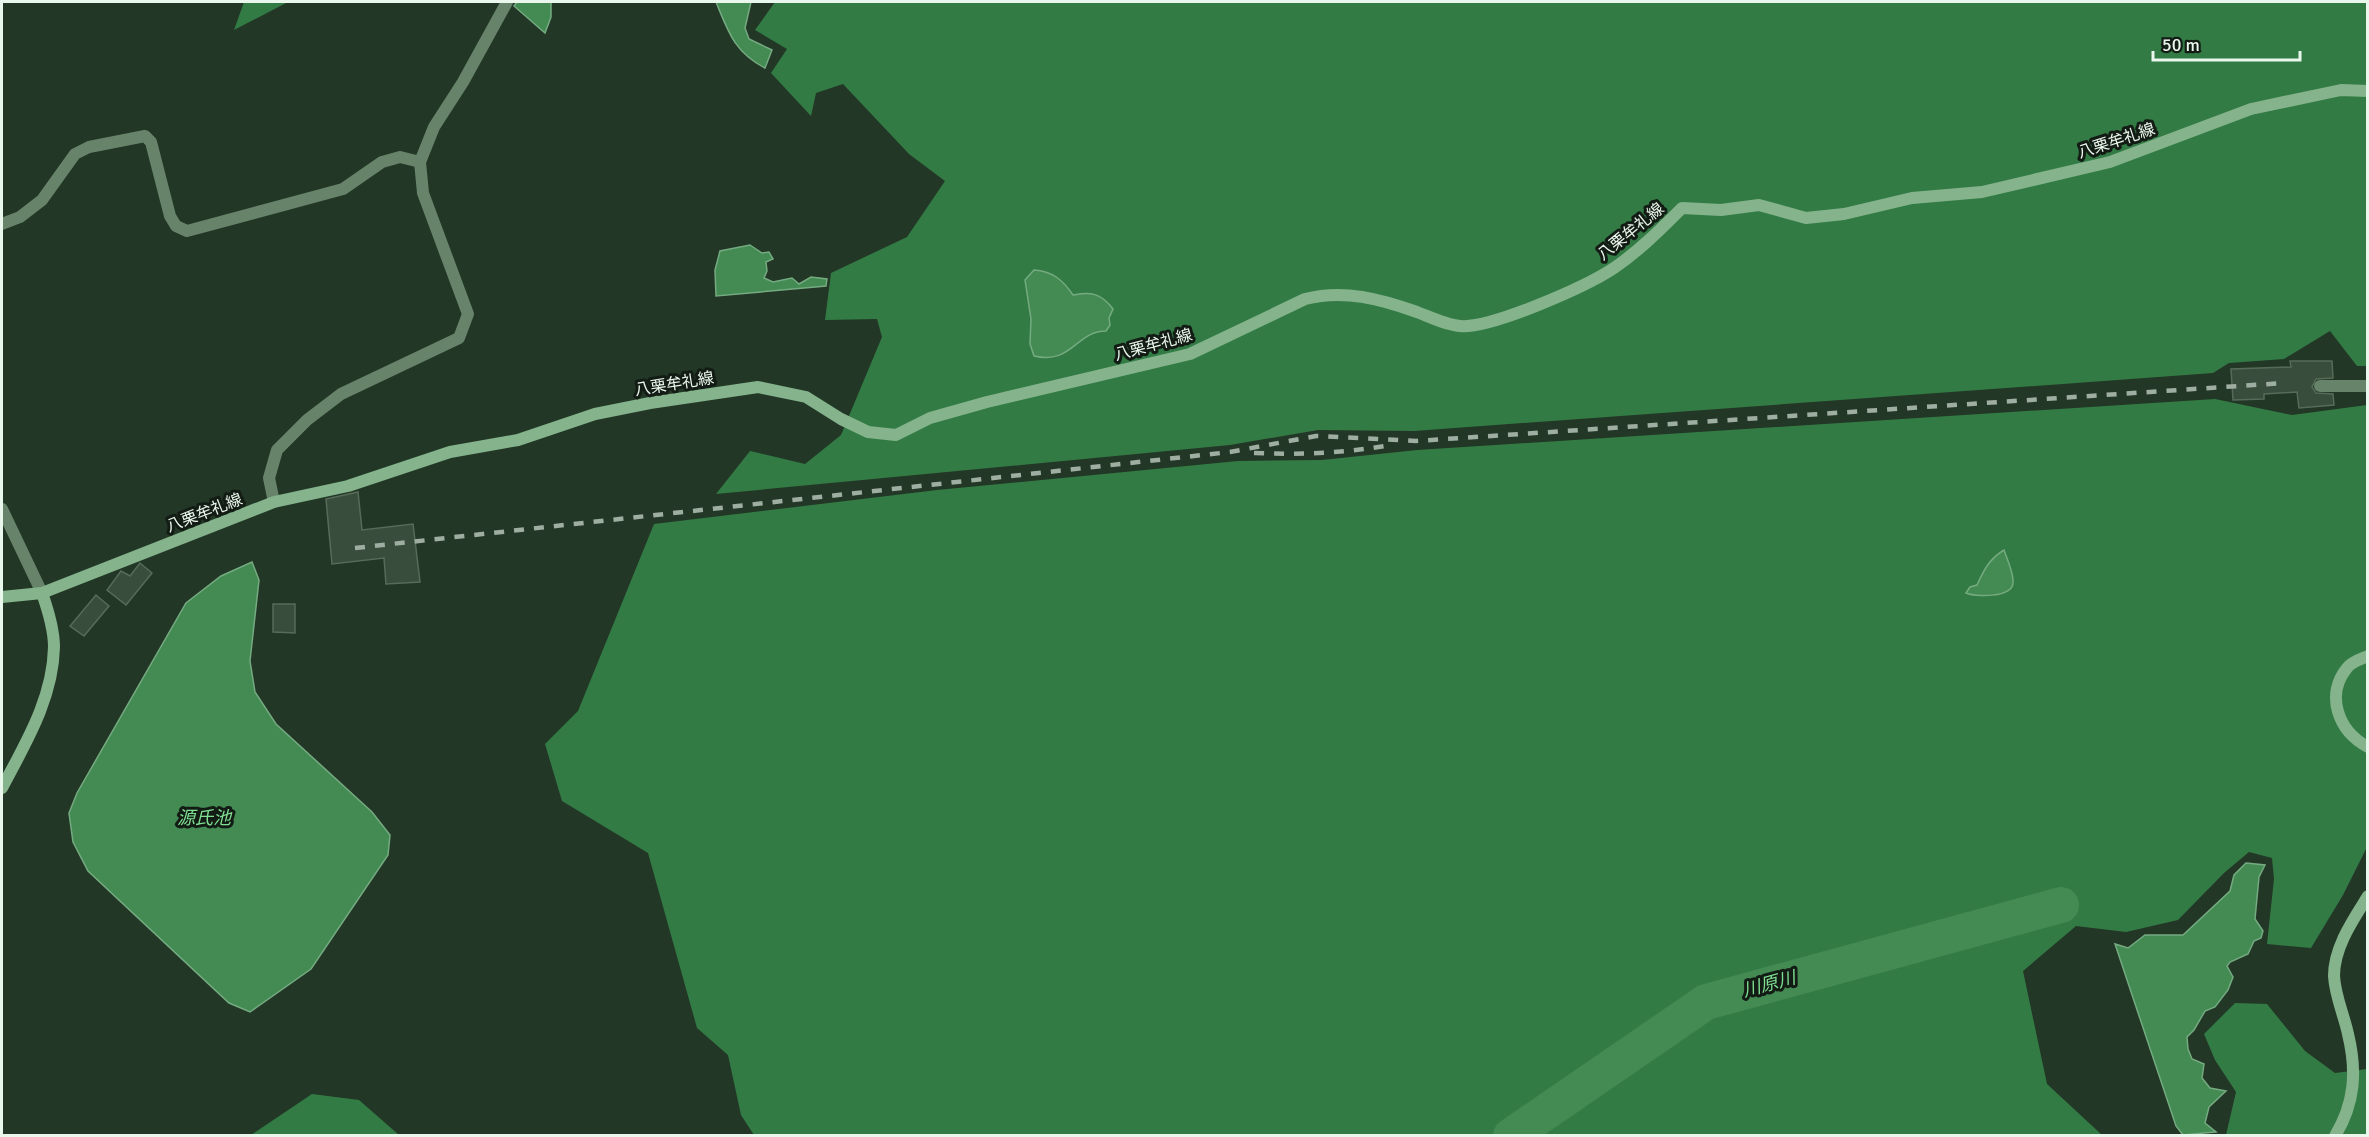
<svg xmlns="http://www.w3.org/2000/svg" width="2369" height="1137" font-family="Signika,'Noto Sans JP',sans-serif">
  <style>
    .forest { fill: #337b45 }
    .water { fill: #438a53; stroke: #75ab81; stroke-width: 1.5 }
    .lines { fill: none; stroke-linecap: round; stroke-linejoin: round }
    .river { stroke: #438a53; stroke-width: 36 }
    .building { fill: #384d3c; stroke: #566c59; stroke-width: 1.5 }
    .street { stroke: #67846b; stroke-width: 12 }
    .secondary { stroke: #84b38c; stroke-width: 12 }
    .rail { stroke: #9eaea1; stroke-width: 4.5; stroke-dasharray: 10 10; stroke-linecap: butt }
    .labels { text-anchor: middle; stroke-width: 6; stroke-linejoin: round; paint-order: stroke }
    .street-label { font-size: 16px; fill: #eaf7ec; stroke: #131c14 }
    .water-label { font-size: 18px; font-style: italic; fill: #7fdf93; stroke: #131c14 }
  </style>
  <rect width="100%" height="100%" fill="#233726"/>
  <path class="forest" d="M 244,2 L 288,2 L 234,30 Z
    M 775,2 L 2367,2 L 2367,366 L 2357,366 L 2330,331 L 2284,359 L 2229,363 L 2213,373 L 1414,431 L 1318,430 L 1230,445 L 716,494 L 750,451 L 805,464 L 841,435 L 882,337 L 877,319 L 825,320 L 831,273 L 907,237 L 945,181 L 909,154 L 843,84 L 816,93 L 811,116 L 771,73 L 787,49 L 755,30 Z
    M 2215,399 L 2292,415 L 2367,405 L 2367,847 L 2343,895 L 2311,948 L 2267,944 L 2274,879 L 2272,858 L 2249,852 L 2224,873 L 2178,920 L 2126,932 L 2076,926 L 2023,971 L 2047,1084 L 2102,1135 L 754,1135 L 741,1115 L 728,1055 L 697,1028 L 648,853 L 562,801 L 545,744 L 578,711 L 654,524 L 937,490 L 1238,461 L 1322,460 L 1417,450 Z
    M 2235,1003 L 2267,1004 L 2305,1051 L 2335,1073 L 2367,1069 L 2367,1135 L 2226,1135 L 2236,1092 L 2215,1060 L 2204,1034 Z
    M 312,1094 L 359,1100 L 399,1135 L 251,1135 Z"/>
  <path class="water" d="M 517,2 L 551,2 L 551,17 L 545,33 L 514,6 Z
    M 716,2 L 751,2 L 745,28 L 749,39 L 772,50 L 765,68 C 734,52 728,31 716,2 Z
    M 750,245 L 762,253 L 769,252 L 773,259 L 766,262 L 767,271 L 764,278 L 773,282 L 792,278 L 799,284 L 811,277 L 827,279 L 826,286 L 716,296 L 715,270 L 720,251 Z
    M 1034,270 C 1052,271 1063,280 1073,295 C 1091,291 1102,294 1113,309 L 1109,318 L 1110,325 L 1106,331 C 1076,331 1072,365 1034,356 L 1030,344 L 1031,319 L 1025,280 Z
    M 2004,550 C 2007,559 2014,574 2013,583 C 2012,598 1975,597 1966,593 L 1970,587 L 1977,585 C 1984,570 1989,559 2004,550 Z
    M 252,562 L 259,580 L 250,661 L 255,692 L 276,724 L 372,812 L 390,835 L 388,855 L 311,969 L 250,1012 L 229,1003 L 88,871 L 73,842 L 69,813 L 77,793 L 186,603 L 221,576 Z
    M 2246,863 L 2265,865 L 2259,877 L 2255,919 L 2263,931 L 2261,938 L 2254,941 L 2248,954 L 2230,962 L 2227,966 L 2233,977 L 2228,990 L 2215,1007 L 2205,1011 L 2194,1030 L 2187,1037 L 2188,1049 L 2192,1059 L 2204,1064 L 2202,1078 L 2210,1088 L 2226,1091 L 2209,1107 L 2205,1123 L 2216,1132 L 2183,1135 L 2176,1126 L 2115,944 L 2128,948 L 2145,935 L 2183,935 L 2230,891 L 2234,875 Z"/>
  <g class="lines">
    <path class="river" d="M 1511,1136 L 1706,1002 L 2061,905"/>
  </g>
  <path class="building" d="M 2290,361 L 2332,361 L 2333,378 L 2316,379 L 2312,387 L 2316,393 L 2333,394 L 2334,405 L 2299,408 L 2297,392 L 2264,394 L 2264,399 L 2233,400 L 2231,369 L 2291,367 Z
    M 358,492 L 362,530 L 413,524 L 420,582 L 386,584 L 384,558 L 332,564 L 326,499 Z
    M 140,563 L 152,573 L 126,605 L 107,590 L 121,571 L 130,576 Z
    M 96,595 L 109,606 L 84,636 L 70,626 Z
    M 273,604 L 295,604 L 295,633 L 273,632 Z"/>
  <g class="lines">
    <path class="street" d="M 2,224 L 20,217 L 42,200 L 75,154 L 89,147 L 145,136 L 151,142 L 170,216 L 176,226 L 187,231 L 343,189 L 382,162 L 400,157 L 420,162
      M 2320,386 L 2368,386
      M 274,502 L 269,478 L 277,450 L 307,420 L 341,394 L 459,338 L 468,314 L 423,193 L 420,162 L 434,127 L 463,82 L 507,2
      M 2,509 L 42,593"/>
    <path class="secondary" d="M 2,597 L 42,593 L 274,502 L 348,486 L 450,452 L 518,440 L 595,414 L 650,403 L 758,387 L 806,397 L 841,419 L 868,432 L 896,435 L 930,418 L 987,402 L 1190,354 L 1305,299 C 1344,289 1380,299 1417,312 C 1430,317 1446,325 1460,326 C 1491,329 1587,286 1614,268 C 1639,251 1661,229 1682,208 L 1721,210 L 1759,205 L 1806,218 L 1844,214 L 1912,198 L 1982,192 L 2110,162 L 2251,109 L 2341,90 L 2368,91
      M 2368,656 C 2361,659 2351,662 2347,668 C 2325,695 2338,731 2368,747
      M 2,788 C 25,744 53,699 54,647 C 54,629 48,610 42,593
      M 2335,1136 C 2355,1103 2357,1071 2348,1034 C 2344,1015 2335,996 2334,976 C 2334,947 2353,920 2368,896"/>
    <path class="rail" d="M 1254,453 C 1301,455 1345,453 1391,445
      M 355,548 L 1230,452 L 1316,436 L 1416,441 L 2284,383"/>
  </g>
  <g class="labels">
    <g class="street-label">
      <text transform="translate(2116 140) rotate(-18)" y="6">八栗牟礼線</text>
      <text transform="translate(1630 231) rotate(-39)" y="6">八栗牟礼線</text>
      <text transform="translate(1153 344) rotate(-15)" y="6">八栗牟礼線</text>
      <text transform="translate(674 383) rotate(-9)" y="6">八栗牟礼線</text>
      <text transform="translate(204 512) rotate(-21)" y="6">八栗牟礼線</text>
    </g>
    <g class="water-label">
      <text x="204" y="824">源氏池</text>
      <text transform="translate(1769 984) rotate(-15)" y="6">川原川</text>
    </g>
  </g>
  <rect width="2369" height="1137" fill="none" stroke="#eaf7ec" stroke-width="6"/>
  <path d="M2153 51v9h147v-9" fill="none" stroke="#eaf7ec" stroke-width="3"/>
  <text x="2162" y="51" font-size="18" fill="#eaf7ec" stroke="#131c14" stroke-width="4.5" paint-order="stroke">50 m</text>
</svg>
